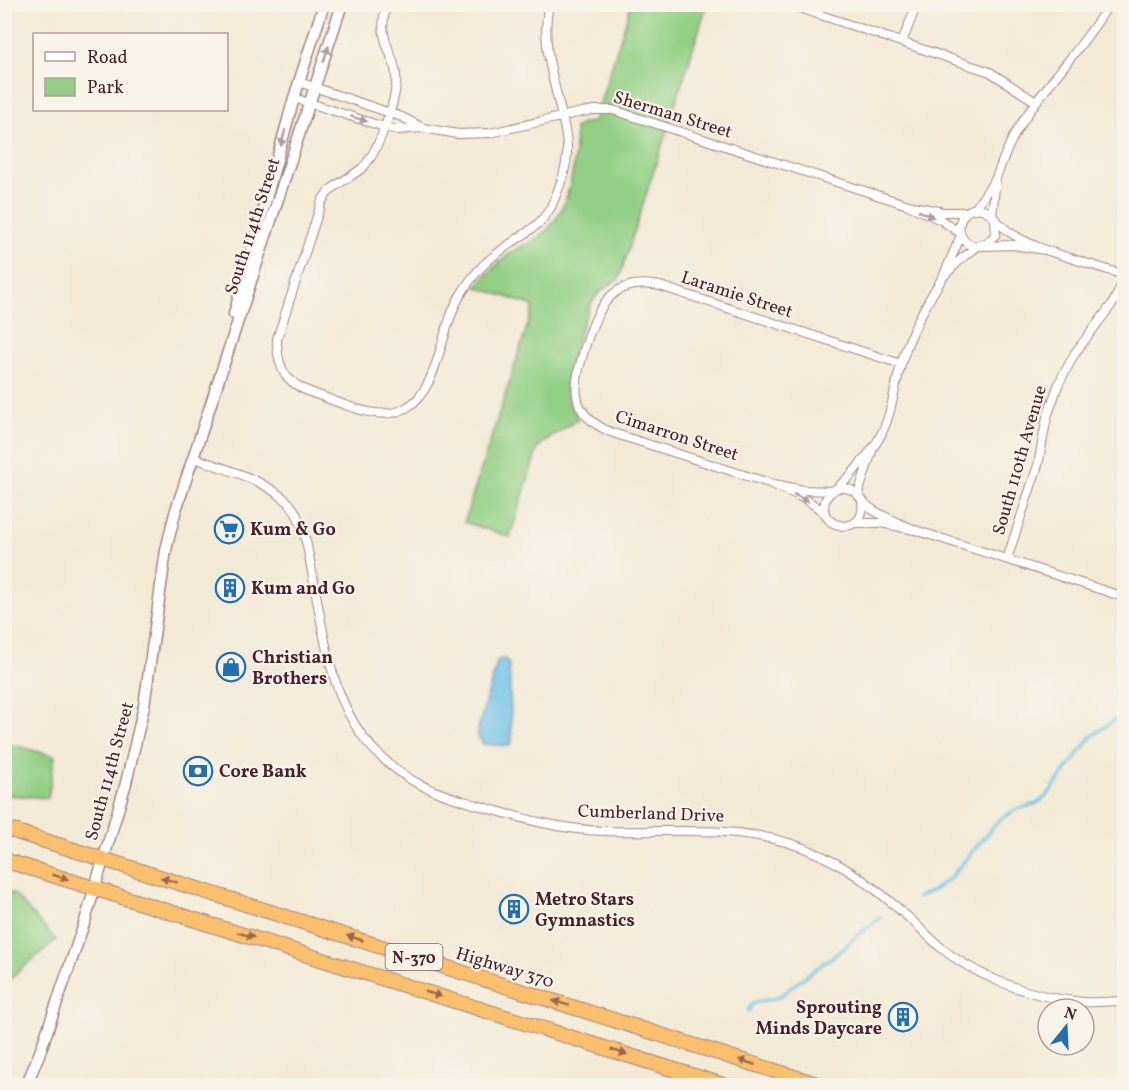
<svg xmlns="http://www.w3.org/2000/svg" width="1129" height="1090" font-family="Vollkorn,serif">
  <style>
    .green { fill: #91cf84; stroke: #6e7758; stroke-width: 1.5 }
    .water { fill: #69c1e6; stroke: #5a7088; stroke-width: 1.5 }
    .lines { fill: none; stroke-linecap: round; stroke-linejoin: round }
    .stream { stroke: #69c1e6; stroke-width: 3 }
    .minor-casing { stroke: #9e8480; stroke-width: 10 }
    .tertiary-casing { stroke: #9e8480; stroke-width: 13 }
    .trunk-casing { stroke: #9e8480; stroke-width: 16 }
    .minor { stroke: #fff; stroke-width: 8 }
    .tertiary { stroke: #fff; stroke-width: 10 }
    .trunk { stroke: #f9bf6d; stroke-width: 14 }
    .oneway { fill: #ae9aa0 }
    .oneway2 { fill: #996749 }
    .labels { text-anchor: middle; stroke-width: 4.5; stroke-linejoin: round; paint-order: stroke }
    .shield { fill: #f7f3e8; stroke: #7e5f64; stroke-width: 1.5 }
    .shield-label { font-size: 16px; font-weight: bold; fill: #4a1f2b }
    .street-label { font-size: 18px; fill: #4a1f2b; stroke: #f7f3e8 }
    .poi-label { font-size: 18px; font-weight: bold; fill: #4a1f2b; stroke: #f7f3e8; text-anchor: start }
  </style>
  <rect width="100%" height="100%" fill="#f7f3e8"/>
  <filter id="ink" filterUnits="userSpaceOnUse"><feTurbulence type="fractalNoise" baseFrequency=".0167" numOctaves="2"/><feDisplacementMap in="SourceGraphic" scale="12" xChannelSelector="R" yChannelSelector="G"/><feConvolveMatrix kernelMatrix="1 2 1 2 8 2 1 2 1" color-interpolation-filters="sRGB"/></filter>
  <filter id="wash" filterUnits="userSpaceOnUse"><feTurbulence type="fractalNoise" baseFrequency=".008" numOctaves="4" result="noise"/><feDisplacementMap in="SourceGraphic" scale="24" xChannelSelector="R" yChannelSelector="G"/><feGaussianBlur stdDeviation="1.35" result="paint"/><feColorMatrix in="noise" values="0 0 0 0 0 0 0 0 0 0 0 0 0 0 0 0 0 1.4 0 .05"/><feComposite in="paint" operator="in"/></filter>
  <g filter="url(#wash)">
    <rect width="100%" height="100%" fill="#f2ead5"/>
    <path class="green" d="M 631,5 L 707,5 L 619,279 C 610,284 600,290 594,299 C 584,314 566,371 566,388 C 567,400 572,409 578,419 L 538,447 L 510,537 L 464,522 L 534,306 L 476,287 C 488,273 501,259 517,249 C 525,245 534,241 541,235 C 572,211 576,163 575,128 L 581,124 L 594,122 Z
      M 5,743 L 55,756 L 48,798 L 5,795 Z
      M 5,890 L 14,894 L 56,940 L 5,983 Z"/>
    <path class="water" d="M 505,659 L 509,664 L 512,741 L 509,746 L 507,746 L 483,744 L 477,735 L 478,728 L 497,662 L 498,660 Z"/>
    <g class="lines">
      <path class="stream" d="M 917,898 L 932,891 L 950,878 L 999,820 L 1017,809 L 1036,804 L 1047,796 L 1091,737 L 1118,717 L 1124,714
        M 748,1011 C 756,994 769,1005 783,994 C 802,978 822,964 842,950 C 847,946 850,941 855,937 C 864,930 872,924 881,917"/>
    </g>
  </g>
  <g filter="url(#ink)">
    <g class="lines">
      <g class="minor-casing">
        <path id="minor" d="M 387,4 C 374,44 399,53 396,85 C 394,106 377,156 361,169 C 347,180 331,185 322,201 L 277,339 C 277,372 288,385 318,395 C 345,404 379,423 406,408 C 440,389 440,328 460,296 C 470,279 483,263 499,252 C 520,235 544,227 554,200 C 560,186 567,168 567,152 C 568,137 563,122 560,108 C 552,74 541,39 549,4
          M 788,4 L 990,72 L 1036,102
          M 902,42 L 917,4
          M 294,98 L 384,127 L 397,130 L 423,128 L 402,117 L 299,82
          M 423,128 L 458,134 L 490,133 L 582,112 L 595,110 L 613,110 L 908,205
          M 996,178 C 1002,162 1008,146 1016,132 C 1043,86 1082,50 1109,4
          M 975,209 L 996,178 L 992,216
          M 960,233 L 941,220 L 908,205 L 943,212 L 967,212
          M 961,235 L 943,277 L 961,259 L 977,246
          M 982,246 L 1013,245 L 1045,250 C 1029,243 1013,237 1000,224 C 994,219 990,211 982,209 C 959,204 950,236 972,246 L 986,244 L 996,234 L 995,220
          M 1045,250 L 1124,275
          M 873,448 C 892,421 892,396 901,365 C 909,334 925,305 943,277
          M 194,458 C 225,469 260,478 286,500 C 303,515 308,550 312,572 C 324,634 330,707 378,754 C 390,765 406,778 421,785 C 439,794 458,799 477,805 C 519,818 562,830 605,831 C 667,833 730,825 789,843 C 836,857 874,886 909,918 C 923,930 935,944 949,954 C 987,981 1036,998 1083,1002 C 1096,1003 1111,1001 1124,1001
          M 769,483 L 613,433 C 565,414 574,383 586,344 C 599,304 613,277 660,286 L 901,364
          M 837,488 L 851,475 L 873,448 L 858,494
          M 825,514 C 810,499 788,491 769,483 L 803,490 L 833,491
          M 855,523 L 881,523 L 915,530 C 900,523 882,517 869,507 C 863,502 860,495 853,491 C 848,488 841,487 835,489 C 831,491 828,495 826,499 C 813,529 868,539 862,501
          M 915,530 L 1124,597
          M 1007,559 L 1038,465 L 1047,417 L 1059,383 L 1075,353 L 1113,303 L 1124,280"/>
      </g>
      <g class="tertiary-casing">
        <path id="tertiary" d="M 234,314 L 294,98 L 324,4
          M 26,1086 L 40,1052 L 85,921 L 126,783 L 144,706 L 166,550 L 175,513 L 342,4"/>
      </g>
      <g class="trunk-casing">
        <path id="trunk" d="M 4,828 L 823,1086
          M 4,860 L 726,1086"/>
      </g>
      <use href="#minor" class="minor"/>
      <use href="#tertiary" class="tertiary"/>
      <use href="#trunk" class="trunk"/>
    </g>
    <defs><path id="oneway-solid" d="M-6-.8H1V-3.2L6.5 0L1 3.2V.8H-6Z" transform="scale(1.5)"/></defs>
    <g class="oneway">
      <use href="#oneway-solid" transform="translate(326 54) rotate(-72)"/>
      <use href="#oneway-solid" transform="translate(359 119) rotate(18)"/>
      <use href="#oneway-solid" transform="translate(283 138) rotate(105)"/>
      <use href="#oneway-solid" transform="translate(926 214) rotate(24)"/>
      <use href="#oneway-solid" transform="translate(801 498) rotate(27)"/>
    </g>
    <g class="oneway2">
      <use href="#oneway-solid" transform="translate(60 877) rotate(17)"/>
      <use href="#oneway-solid" transform="translate(169 880) rotate(-163)"/>
      <use href="#oneway-solid" transform="translate(246 935) rotate(17)"/>
      <use href="#oneway-solid" transform="translate(355 938) rotate(-163)"/>
      <use href="#oneway-solid" transform="translate(433 994) rotate(17)"/>
      <use href="#oneway-solid" transform="translate(561 1003) rotate(-163)"/>
      <use href="#oneway-solid" transform="translate(619 1052) rotate(17)"/>
      <use href="#oneway-solid" transform="translate(747 1062) rotate(-162)"/>
    </g>
  </g>
  <defs>
    <g id="supermarket-ring" transform="scale(1.5)"><circle r="9.5" fill="#f7f3e8" stroke="#1f6fb2" stroke-width="1.5"/><path d="M-6-5.5h2.5l.6 2H6L4.5 2H-2.5L-4.4-4H-6ZM-1.5 3.2a1.3 1.3 0 1 0 .1 0ZM3 3.2a1.3 1.3 0 1 0 .1 0Z" fill="#1f6fb2"/></g>
    <g id="building-ring" transform="scale(1.5)"><circle r="9.5" fill="#f7f3e8" stroke="#1f6fb2" stroke-width="1.5"/><path d="M-4-6H4V6H1V3H-1V6H-4ZM-2.5-4.3h1.7v1.8h-1.7ZM.8-4.3h1.7v1.8H.8ZM-2.5-1h1.7V.8h-1.7ZM.8-1h1.7V.8H.8Z" fill="#1f6fb2"/></g>
    <g id="shop-ring" transform="scale(1.5)"><circle r="9.5" fill="#f7f3e8" stroke="#1f6fb2" stroke-width="1.5"/><path d="M-5-2.5h2.3a2.7 3.5 0 0 1 5.4 0H5L5.5 6h-11ZM-1.5-2.5h3a1.5 2.3 0 0 0-3 0Z" fill="#1f6fb2"/></g>
    <g id="bank-ring" transform="scale(1.5)"><circle r="9.5" fill="#f7f3e8" stroke="#1f6fb2" stroke-width="1.5"/><path d="M-6-4H6V4H-6ZM0-2.3a2.3 2.3 0 1 0 0 4.6a2.3 2.3 0 1 0 0-4.6Z" fill="#1f6fb2"/></g>
  </defs>
  <g fill-rule="evenodd">
    <use href="#supermarket-ring" x="229" y="529"/>
    <use href="#building-ring" x="230" y="588"/>
    <use href="#shop-ring" x="231" y="667"/>
    <use href="#bank-ring" x="198" y="771"/>
    <use href="#building-ring" x="514" y="909"/>
    <use href="#building-ring" x="903" y="1017"/>
  </g>
  <g class="labels">
    <rect class="shield" x="385.5" y="944" width="57" height="26" rx="4.5"/>
    <g class="shield-label">
      <text x="414" y="963">N-370</text>
    </g>
    <g class="street-label">
      <text transform="translate(673 114) rotate(17)" y="6">Sherman Street</text>
      <text transform="translate(252 226) rotate(-72)" y="6">South 114th Street</text>
      <text transform="translate(737 294) rotate(18)" y="6">Laramie Street</text>
      <text transform="translate(677 435) rotate(18)" y="6">Cimarron Street</text>
      <text transform="translate(1019 460) rotate(-74)" y="6">South 110th Avenue</text>
      <text transform="translate(109 771) rotate(-75)" y="6">South 114th Street</text>
      <text transform="translate(651 813) rotate(2)" y="6">Cumberland Drive</text>
      <text transform="translate(505 967) rotate(17)" y="6">Highway 370</text>
    </g>
    <g class="poi-label">
      <text x="250" y="535">Kum &amp; Go</text>
      <text x="251" y="594">Kum and Go</text>
      <text x="252" y="663">Christian<tspan x="252" dy="21">Brothers</tspan></text>
      <text x="219" y="777">Core Bank</text>
      <text x="535" y="905">Metro Stars<tspan x="535" dy="21">Gymnastics</tspan></text>
      <text x="882" y="1013" text-anchor="end">Sprouting<tspan x="882" dy="21">Minds Daycare</tspan></text>
    </g>
  </g>
  <rect width="1129" height="1090" fill="none" stroke="#f7f3e8" stroke-width="24"/>
  <rect x="33" y="33" width="195" height="78" fill="#f7f3e8" stroke="#b29e9c" stroke-width="1.5"/>
  <rect x="45" y="52" width="30" height="9" fill="#ffffff" stroke="#b29e9c" stroke-width="1.5"/>
  <text x="87" y="63" font-size="18" fill="#4a1f2b">Road</text>
  <rect x="45" y="78" width="30" height="18" fill="#91cf84" stroke="#b29e9c" stroke-width="1.5"/>
  <text x="87" y="93" font-size="18" fill="#4a1f2b">Park</text>
  <g transform="translate(1066 1027) rotate(18)"><circle r="28" fill="#f7f3e8" stroke="#b29e9c" stroke-width="1.5"/>
  <path d="M0-4.5L10 22L0 15L-10 22Z" fill="#1f6fb2"/>
  <text y="-9" font-size="16" font-weight="bold" text-anchor="middle" fill="#4a1f2b">N</text>
  </g>
</svg>
